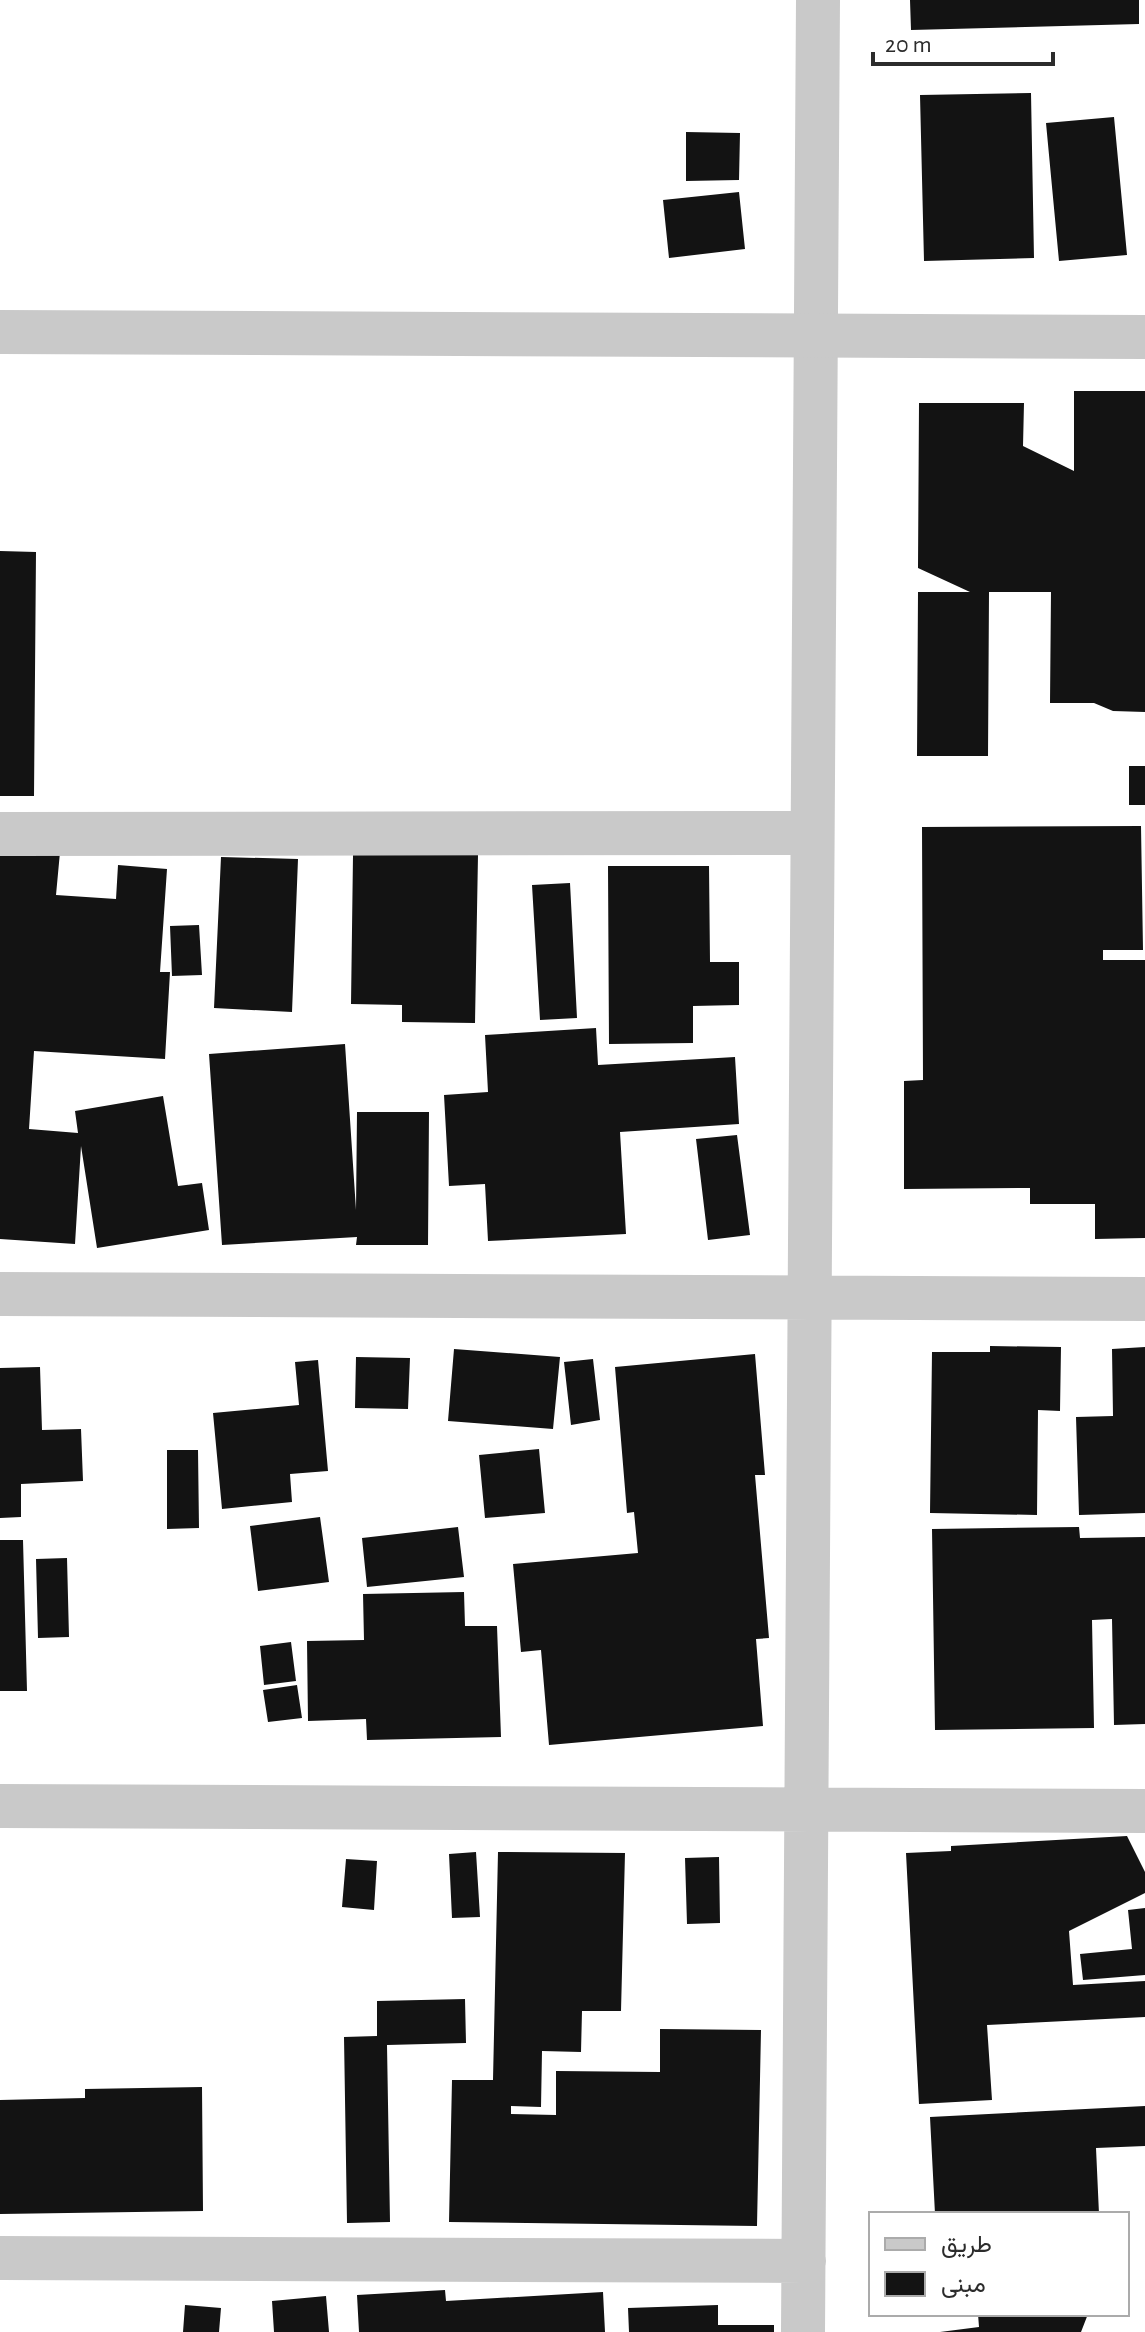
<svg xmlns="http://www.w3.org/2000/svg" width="1145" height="2332" font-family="'Alegreya Sans',Vazirmatn,sans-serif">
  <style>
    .building { fill: #131313 }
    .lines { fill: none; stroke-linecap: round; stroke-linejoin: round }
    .minor { stroke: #c9c9c9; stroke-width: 44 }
    .tertiary { stroke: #c9c9c9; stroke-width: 44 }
  </style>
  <rect width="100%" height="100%" fill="#fff"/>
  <path class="building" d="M 910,0 L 1139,0 L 1139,24 L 911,30 Z
    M 1031,93 L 1034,258 L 924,261 L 920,95 Z
    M 1114,117 L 1127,255 L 1059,261 L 1046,123 Z
    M 686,132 L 740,133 L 739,180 L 686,181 Z
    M 739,192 L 745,249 L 669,258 L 663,200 Z
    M 1074,391 L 1145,391 L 1145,712 L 1113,711 L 1094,703 L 1050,703 L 1051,592 L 989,592 L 988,756 L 917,756 L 918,592 L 970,592 L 918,568 L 919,403 L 1024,403 L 1023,446 L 1074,471 Z
    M 0,551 L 36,552 L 34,796 L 0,796 Z
    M 1129,766 L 1145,766 L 1145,805 L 1129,805 Z
    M 1141,826 L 1143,950 L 1103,950 L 1103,960 L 1145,960 L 1145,1238 L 1095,1239 L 1095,1204 L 1030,1204 L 1030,1188 L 904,1189 L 904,1081 L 923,1080 L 922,827 Z
    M 0,849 L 60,852 L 56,895 L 116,899 L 118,865 L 167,869 L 160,972 L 170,972 L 165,1059 L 34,1051 L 29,1129 L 78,1133 L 75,1111 L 163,1096 L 178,1186 L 202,1183 L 209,1230 L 97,1248 L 81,1146 L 75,1244 L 0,1239 Z
    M 353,855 L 478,855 L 475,1023 L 402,1022 L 402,1005 L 351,1004 Z
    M 221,857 L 298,859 L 292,1012 L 214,1008 Z
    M 608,866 L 709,866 L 710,962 L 739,962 L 739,1005 L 693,1006 L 693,1043 L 609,1044 Z
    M 570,883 L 577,1018 L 540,1020 L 532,885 Z
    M 199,925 L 202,975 L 172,976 L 170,926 Z
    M 596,1028 L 598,1065 L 735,1057 L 739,1124 L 620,1132 L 626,1234 L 488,1241 L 485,1184 L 449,1186 L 444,1095 L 488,1092 L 485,1035 Z
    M 345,1044 L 356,1210 L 357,1112 L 429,1112 L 428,1245 L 356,1245 L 357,1237 L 222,1245 L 209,1054 Z
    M 737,1135 L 750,1235 L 708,1240 L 696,1139 Z
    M 990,1346 L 1061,1347 L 1060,1411 L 1038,1410 L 1037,1515 L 930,1513 L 932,1352 L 990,1352 Z
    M 1145,1347 L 1145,1513 L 1079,1515 L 1076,1417 L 1113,1416 L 1112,1349 Z
    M 454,1349 L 560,1357 L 553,1429 L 448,1421 Z
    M 755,1354 L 765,1475 L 755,1475 L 769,1638 L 756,1639 L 763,1726 L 549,1745 L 541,1650 L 521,1652 L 513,1564 L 638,1553 L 634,1512 L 627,1513 L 615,1367 Z
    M 356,1357 L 410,1358 L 408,1409 L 355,1408 Z
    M 593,1359 L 600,1420 L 571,1425 L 564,1362 Z
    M 318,1360 L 328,1471 L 290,1474 L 292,1502 L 222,1509 L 213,1413 L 299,1405 L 295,1362 Z
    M 40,1367 L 42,1430 L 81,1429 L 83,1481 L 21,1484 L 21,1517 L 0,1518 L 0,1368 Z
    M 539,1449 L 545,1513 L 485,1518 L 479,1455 Z
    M 167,1450 L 198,1450 L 199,1528 L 167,1529 Z
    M 320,1517 L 329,1582 L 258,1591 L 250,1526 Z
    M 458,1527 L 464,1577 L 367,1587 L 362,1538 Z
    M 1079,1527 L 1080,1538 L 1145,1537 L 1145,1724 L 1114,1725 L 1112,1619 L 1092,1620 L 1094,1728 L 935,1730 L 932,1529 Z
    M 0,1540 L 23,1540 L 27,1691 L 0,1691 Z
    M 67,1558 L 69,1637 L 38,1638 L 36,1559 Z
    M 464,1592 L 465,1626 L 497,1626 L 501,1737 L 367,1740 L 366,1719 L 308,1721 L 307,1641 L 364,1640 L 363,1594 Z
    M 291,1642 L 296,1681 L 264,1685 L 260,1646 Z
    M 297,1685 L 302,1718 L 268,1722 L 263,1690 Z
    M 1127,1836 L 1145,1872 L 1145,1893 L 1069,1931 L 1073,1985 L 1145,1981 L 1145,2017 L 987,2025 L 992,2100 L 919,2104 L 906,1853 L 951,1851 L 951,1846 Z
    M 476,1852 L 480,1917 L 452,1918 L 449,1854 Z
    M 498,1852 L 625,1853 L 621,2011 L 582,2011 L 581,2052 L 542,2051 L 541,2107 L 511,2106 L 511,2114 L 556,2115 L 556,2071 L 660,2072 L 660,2029 L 761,2030 L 757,2226 L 449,2222 L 452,2080 L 493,2080 Z
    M 719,1857 L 720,1923 L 687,1924 L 685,1858 Z
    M 346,1859 L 377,1861 L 374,1910 L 342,1907 Z
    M 1145,1908 L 1145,1975 L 1083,1980 L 1080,1954 L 1132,1949 L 1128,1910 Z
    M 465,1999 L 466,2043 L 387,2045 L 390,2222 L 347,2223 L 344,2037 L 377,2036 L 377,2001 Z
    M 202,2087 L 203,2211 L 0,2214 L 0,2100 L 85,2098 L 85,2089 Z
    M 1145,2106 L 1145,2146 L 1096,2148 L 1099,2214 L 935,2214 L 930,2117 Z
    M 445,2290 L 446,2301 L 603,2292 L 605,2332 L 359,2332 L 357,2295 Z
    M 326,2296 L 329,2332 L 274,2332 L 272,2301 Z
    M 185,2305 L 221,2308 L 219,2332 L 183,2332 Z
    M 718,2305 L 718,2325 L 774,2325 L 774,2332 L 629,2332 L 628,2308 Z
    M 978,2314 L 1088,2314 L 1081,2332 L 940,2332 L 979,2327 Z"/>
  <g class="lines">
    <path class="minor" d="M 0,834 L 812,833
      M 0,1294 L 1145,1299
      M 0,1806 L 1145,1811
      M 0,2258 L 804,2261
      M 803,2332 L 818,0"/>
    <path class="tertiary" d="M 0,332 L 1145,337"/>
  </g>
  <rect x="869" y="2212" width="260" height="104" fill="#ffffff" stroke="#ababab" stroke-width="2"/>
  <rect x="885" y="2238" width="40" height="12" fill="#c9c9c9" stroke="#ababab" stroke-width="2"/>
  <text x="941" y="2252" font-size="24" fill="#2c2c2c">طريق</text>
  <rect x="885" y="2272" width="40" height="24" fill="#131313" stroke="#ababab" stroke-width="2"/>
  <text x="941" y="2292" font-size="24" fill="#2c2c2c">مبنى</text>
  <path d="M873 52v12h180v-12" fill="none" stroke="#2c2c2c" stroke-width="4"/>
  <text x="885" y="52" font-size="24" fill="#2c2c2c" stroke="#ffffff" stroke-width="6" paint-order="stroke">20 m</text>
</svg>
